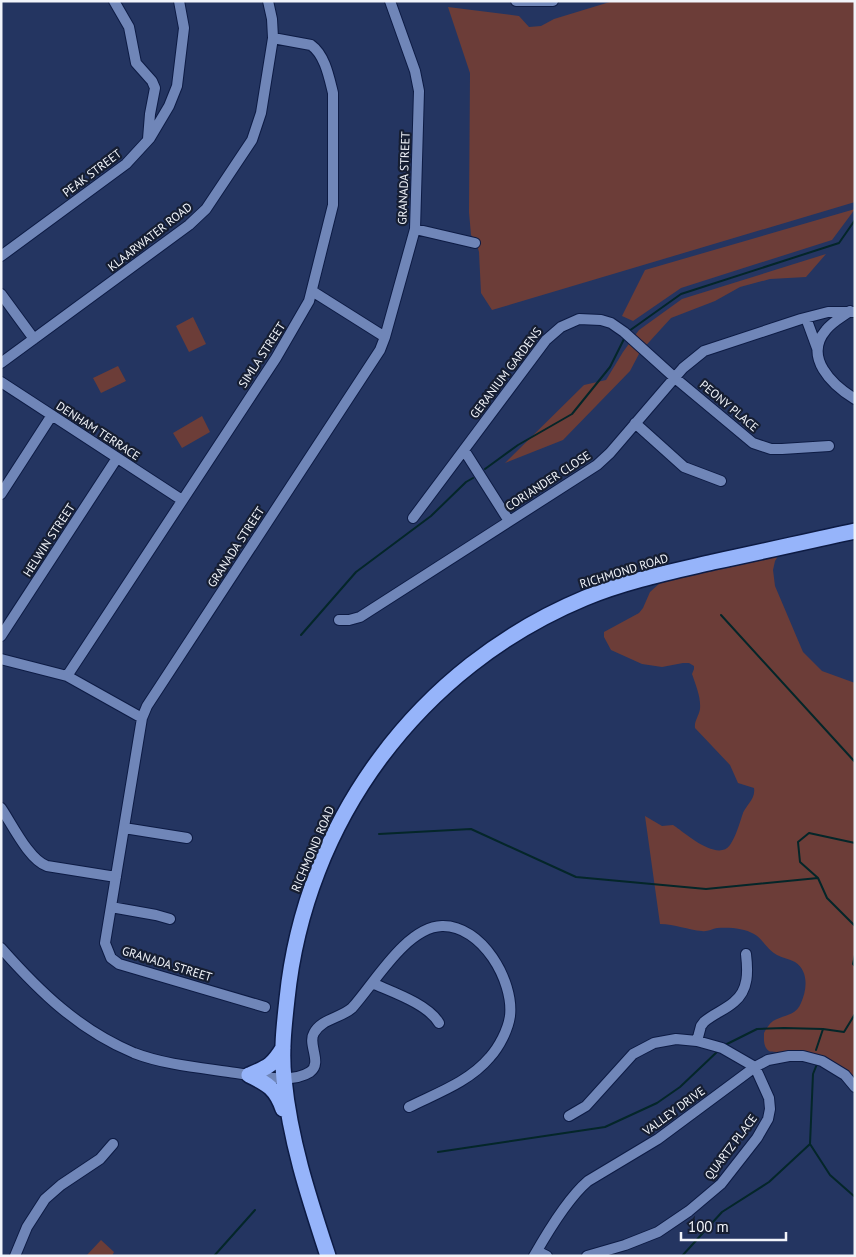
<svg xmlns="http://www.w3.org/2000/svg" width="856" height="1257" font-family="'PT Sans',sans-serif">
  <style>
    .green { fill: #6c3d38 }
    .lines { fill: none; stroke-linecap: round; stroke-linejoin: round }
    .stream { stroke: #042629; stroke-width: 2 }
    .minor-casing { stroke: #0d1b44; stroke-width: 12 }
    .highway-casing { stroke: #0d1b44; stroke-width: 18 }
    .minor { stroke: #7086b8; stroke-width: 10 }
    .highway { stroke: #96b4fa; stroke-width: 15 }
    .labels { text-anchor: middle; stroke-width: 4.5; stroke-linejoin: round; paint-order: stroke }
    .street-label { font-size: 12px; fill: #f1f4fa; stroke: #161e32 }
  </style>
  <rect width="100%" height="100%" fill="#243561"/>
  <path class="green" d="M 613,1 L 855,1 L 855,202 L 492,310 L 481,293 L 479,252 L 476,241 L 471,235 L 469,212 L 470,73 L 448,7 L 519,16 L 529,27 L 541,26 L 554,19 Z
    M 855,209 L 832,240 L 681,288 L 633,321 L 622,316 L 645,270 Z
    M 826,254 L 806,277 L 770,279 L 740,287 L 715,301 L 671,318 L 640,352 L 630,371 L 563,440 L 505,463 L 584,385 L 606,380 L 623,352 L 639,330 L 682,299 Z
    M 193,317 L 206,344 L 189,352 L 176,326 Z
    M 118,366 L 126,381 L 101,393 L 93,378 Z
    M 202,416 L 210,432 L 182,448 L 173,433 Z
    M 780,553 L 775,561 L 773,570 L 775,586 L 803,652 L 822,671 L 855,683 L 855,1077 C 839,1063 821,1053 799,1051 C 793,1051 771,1053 769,1051 C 763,1047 764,1039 764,1033 C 766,1029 769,1024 773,1021 C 783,1015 796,1016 801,1003 C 807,990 809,971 795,962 C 789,959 783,958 777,955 C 767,950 763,939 754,934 C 744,928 729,927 717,928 C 712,929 707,932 702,931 C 688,930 675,924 660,924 L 645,816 L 662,826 L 673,825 L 676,827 C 686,834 718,862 730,845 C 736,836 739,825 742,816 C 745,805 756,800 754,788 L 738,783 L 730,765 L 695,728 C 694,721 699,716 700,709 C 701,697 696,686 692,674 L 694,669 L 694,666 L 689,663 L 683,663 L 662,667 L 642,664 L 611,650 L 604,637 L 604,632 L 639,613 L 643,608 L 650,592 L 661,582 Z
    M 101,1240 L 114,1252 L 112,1256 L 86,1256 Z"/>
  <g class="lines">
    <path class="stream" d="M 629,331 L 681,294 L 839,243 L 855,220
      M 485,469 L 518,445 L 572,414 L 610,367 L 624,339
      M 721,615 L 855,762
      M 301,635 L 356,572 L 431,516 L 466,482 L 473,478
      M 379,834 L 471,829 L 576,877 L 706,889 L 818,878
      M 855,843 L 809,833 L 798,842 L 800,862 L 818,878 L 827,898 L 855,926
      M 855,955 L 853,964 L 855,966
      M 727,1044 L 757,1029 L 784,1028 L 823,1029
      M 816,1050 L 823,1029 L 844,1032 L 855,1014
      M 817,1064 L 813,1074 L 810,1144 L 830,1175 L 855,1197
      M 438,1152 L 605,1127 L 657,1103 L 680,1087 L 719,1050
      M 214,1256 L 255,1210
      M 682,1256 L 722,1212 L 769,1182 L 810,1144"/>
    <g class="minor-casing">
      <path id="minor" d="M 114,1 L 129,27 L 136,63 L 152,81 L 155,88 L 150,114 L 148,139
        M 516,1 L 553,1
        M 415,229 L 475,243
        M 1,256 L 126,164 L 150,138 L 169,106 L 177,86 L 184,28 L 179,1
        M 312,291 L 385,337
        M 1,294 L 34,339
        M 850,311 C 842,317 832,322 826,330 C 803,357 832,385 855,399
        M 806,318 L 817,348
        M 1,363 L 189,225 L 206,209 L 252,140 L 261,113 L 273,38 L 272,19 L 268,1
        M 1,382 L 182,500
        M 635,423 L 684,467 L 721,481
        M 464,450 L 509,521
        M 1,494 L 52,415
        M 413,518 L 546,340 L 561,327 L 579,319 L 601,320 L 611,323 L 624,332 L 675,378 L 753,443 L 771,449 L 782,449 L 829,446
        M 339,620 L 349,620 L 360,617 L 597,465 L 610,453 L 683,368 L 704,351 L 801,319 L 828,312 L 855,312
        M 1,636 L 117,458
        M 1,659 L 67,676 L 142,718
        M 67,676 L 276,358 L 309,301 L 333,205 L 333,93 C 329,77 325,55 311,45 L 273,38
        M 1,808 C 12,824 29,860 47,866 L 116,877
        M 124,828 L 187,838
        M 111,907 L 156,915 L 170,919
        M 1,948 C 40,992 79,1030 134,1053 C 165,1065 203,1068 236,1073 C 256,1076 292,1084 310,1072 C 323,1063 307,1044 314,1033 C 321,1019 341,1018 352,1008 C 374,984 406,927 442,926 C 482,925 514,981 510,1016 C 508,1030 499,1047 490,1057 C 469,1082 437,1093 409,1107
        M 372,983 C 392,992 428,1004 439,1023
        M 265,1007 L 119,964 L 111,958 L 105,943 L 142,718 L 147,706 L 344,405 L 380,350 L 385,337 L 415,229 L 419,91 L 415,71 L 390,1
        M 697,1041 L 701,1026 L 704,1022 C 713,1014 725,1010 734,1002 C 749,990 748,971 746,954
        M 569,1116 L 586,1106 L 633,1054 L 654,1043 L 676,1039 L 697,1041 L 722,1048 L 755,1067 L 769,1098 L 770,1109 L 768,1119 L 757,1138 L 721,1184 L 689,1211 L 658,1232 L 625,1245 L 587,1256
        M 537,1251 L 547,1256
        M 15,1256 L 27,1227 L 45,1199 L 61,1185 L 100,1159 L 113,1144
        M 534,1256 C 547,1233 568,1198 588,1181 L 658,1139 L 755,1067 L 768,1060 L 789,1056 L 803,1056 L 822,1061 L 845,1075 L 855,1087"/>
    </g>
    <g class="highway-casing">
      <path id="highway" d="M 249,1075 C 268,1084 276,1089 283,1109
        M 249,1075 C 268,1067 272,1066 283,1048
        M 328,1256 C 309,1198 290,1141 284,1079 C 281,1053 284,1026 287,999 C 305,821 419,667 585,598 C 626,581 670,572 713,562 C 761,552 808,541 855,531"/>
    </g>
    <use href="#minor" class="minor"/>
    <use href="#highway" class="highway"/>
  </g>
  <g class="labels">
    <g class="street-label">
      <text transform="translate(92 173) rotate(-37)" y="4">PEAK STREET</text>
      <text transform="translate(404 178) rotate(-88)" y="4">GRANADA STREET</text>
      <text transform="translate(150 237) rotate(-38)" y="4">KLAARWATER ROAD</text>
      <text transform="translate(262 355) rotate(-57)" y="4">SIMLA STREET</text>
      <text transform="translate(506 373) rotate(-53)" y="4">GERANIUM GARDENS</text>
      <text transform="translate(729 406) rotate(40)" y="4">PEONY PLACE</text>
      <text transform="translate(98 431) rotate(33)" y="4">DENHAM TERRACE</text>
      <text transform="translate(548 481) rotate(-33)" y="4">CORIANDER CLOSE</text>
      <text transform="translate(49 540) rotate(-57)" y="4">HELWIN STREET</text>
      <text transform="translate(236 547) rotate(-57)" y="4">GRANADA STREET</text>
      <text transform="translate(624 571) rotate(-17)" y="4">RICHMOND ROAD</text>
      <text transform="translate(313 849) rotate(-67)" y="4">RICHMOND ROAD</text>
      <text transform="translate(167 964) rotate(17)" y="4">GRANADA STREET</text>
      <text transform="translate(674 1111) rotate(-36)" y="4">VALLEY DRIVE</text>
      <text transform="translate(731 1147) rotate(-53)" y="4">QUARTZ PLACE</text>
    </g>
  </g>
  <rect width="856" height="1257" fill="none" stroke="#f1f4fa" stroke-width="5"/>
  <path d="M681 1232v8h105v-8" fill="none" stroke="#f1f4fa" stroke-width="2.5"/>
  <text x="688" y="1232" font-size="15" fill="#f1f4fa" stroke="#161e32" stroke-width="4" paint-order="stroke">100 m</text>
</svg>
